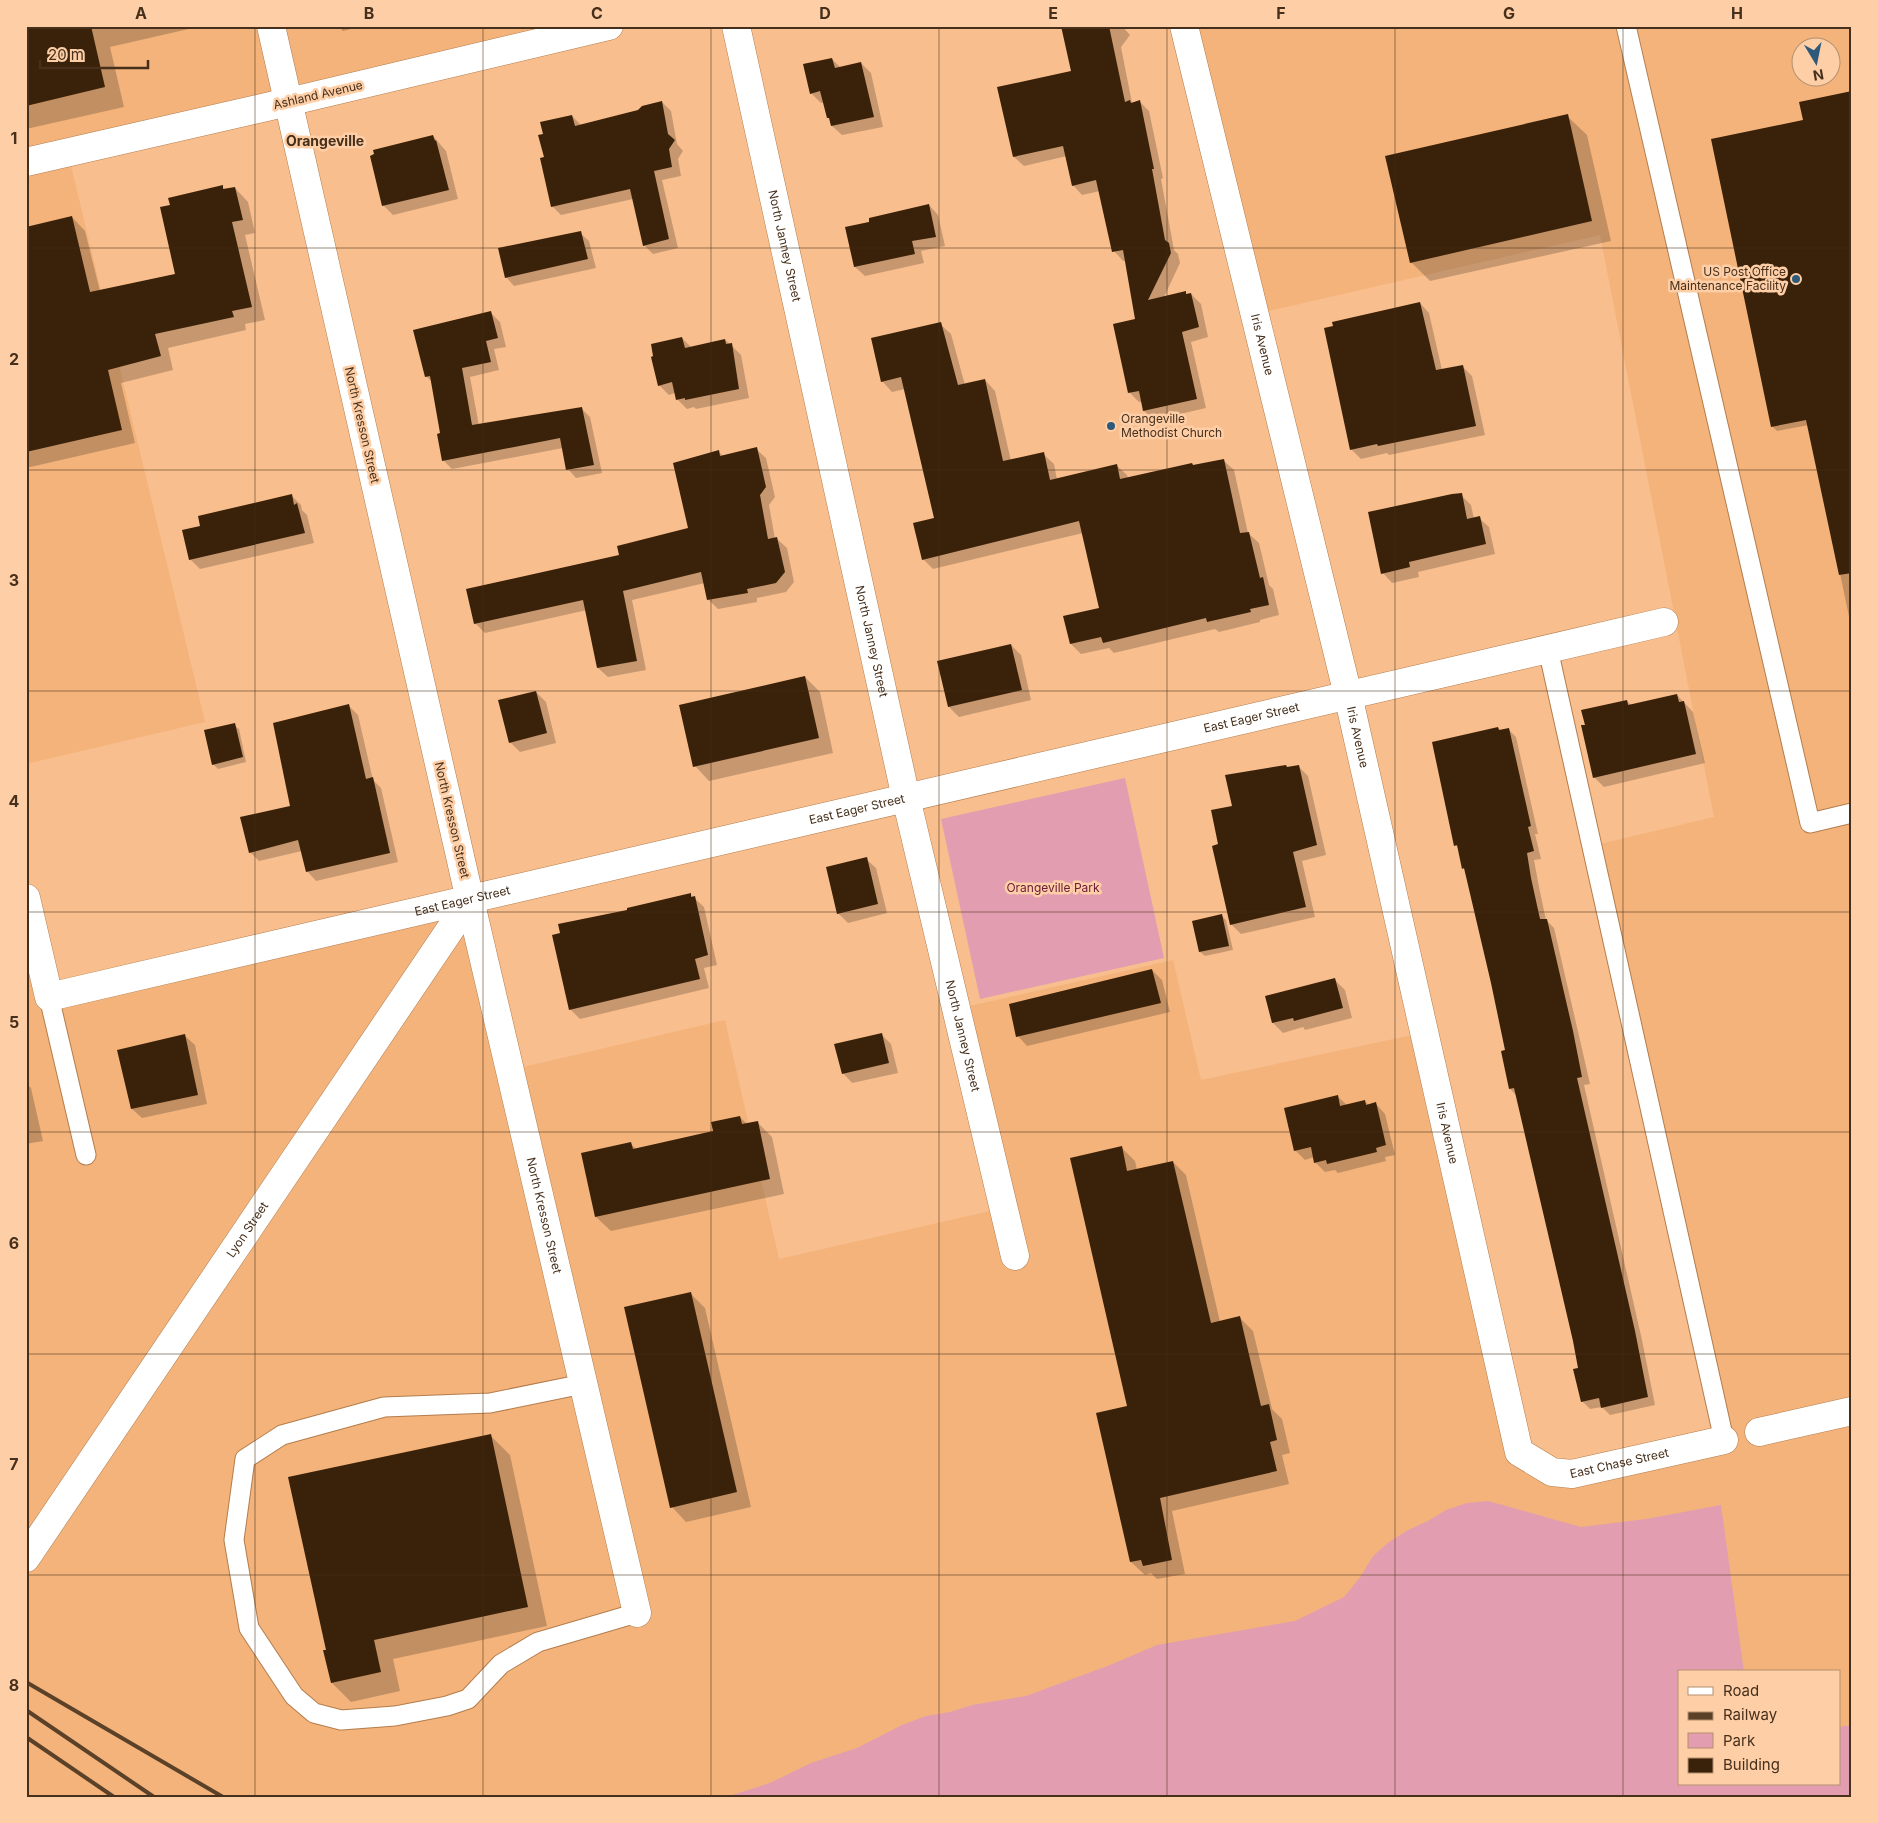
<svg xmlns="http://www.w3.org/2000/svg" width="1878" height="1823" font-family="Inter,sans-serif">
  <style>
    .built { fill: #f3b37b; fill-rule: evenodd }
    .green { fill: #e29eb0 }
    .shadow { fill: #0003 }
    .building { fill: #3a2109 }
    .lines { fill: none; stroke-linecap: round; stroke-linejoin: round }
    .service-casing { stroke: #b47d4d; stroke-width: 21 }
    .minor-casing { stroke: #b47d4d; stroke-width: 29 }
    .tertiary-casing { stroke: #b47d4d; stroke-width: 29 }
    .service { stroke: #fff; stroke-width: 19 }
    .minor { stroke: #fff; stroke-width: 28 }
    .tertiary { stroke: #fff; stroke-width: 28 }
    .rail { stroke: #5c4129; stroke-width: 4 }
    .grid { fill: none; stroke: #462f1b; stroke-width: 1; stroke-opacity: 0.55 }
    .poi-dot { fill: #2d5a7a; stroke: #fecfa7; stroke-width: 2 }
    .labels { text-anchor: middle; stroke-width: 5; stroke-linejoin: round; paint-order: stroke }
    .street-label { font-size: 12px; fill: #462f1b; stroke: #fecfa7 }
    .poi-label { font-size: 12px; fill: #462f1b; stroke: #fecfa7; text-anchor: end }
    .park-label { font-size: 12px; fill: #691838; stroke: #fecfa7 }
    .neighbourhood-label { font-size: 14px; font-weight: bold; fill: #462f1b; stroke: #fecfa7 }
    .neatline { fill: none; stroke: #462f1b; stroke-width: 2 }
    .grid-label { font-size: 16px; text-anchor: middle; font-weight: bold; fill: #462f1b }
  </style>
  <rect width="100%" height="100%" fill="#f9be8d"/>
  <path class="built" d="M 26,26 L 585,26 L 66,145 L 205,722 L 26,764 Z
    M 1187,26 L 1852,26 L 1852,1797 L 26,1797 L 26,890 L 52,994 L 465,893 L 506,1071 L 725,1020 L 779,1259 L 999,1209 L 952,1010 L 1173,960 L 1201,1080 L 1417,1034 L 1507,1426 L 1561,1473 L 1730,1439 L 1595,845 L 1714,817 L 1600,235 L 1251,315 ZM 1800,48 L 1830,48 L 1830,78 L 1800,78 ZM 1679,1672 L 1839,1672 L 1839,1784 L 1679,1784 Z"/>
  <path class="green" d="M 1125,778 L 1164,958 L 980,999 L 941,819 Z
    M 1488,1501 L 1581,1527 L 1646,1519 L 1721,1505 L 1744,1672 L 1679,1672 L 1679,1784 L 1839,1784 L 1839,1727 L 1852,1725 L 1852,1797 L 726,1797 L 770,1783 L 811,1763 L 857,1748 L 902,1725 L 926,1716 L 950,1712 L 972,1705 L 1026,1696 L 1110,1665 L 1157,1645 L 1295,1621 L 1344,1597 L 1361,1576 L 1373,1556 L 1389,1542 L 1408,1530 L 1428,1521 L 1446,1510 L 1467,1503 Z"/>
  <path class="shadow" d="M 26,26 L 192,26 L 193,28 L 110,47 L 124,107 L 26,129 Z
    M 338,26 L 363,26 L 343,31 Z
    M 1065,26 L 1122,26 L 1130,35 L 1121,47 L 1132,103 L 1140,102 L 1149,111 L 1163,178 L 1161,179 L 1174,250 L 1178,254 L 1180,263 L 1164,297 L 1185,293 L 1187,295 L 1191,294 L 1201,304 L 1208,337 L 1191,342 L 1206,408 L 1154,420 L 1144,411 L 1142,402 L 1139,402 L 1130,393 L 1136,320 L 1126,261 L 1123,261 L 1114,251 L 1100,191 L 1082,195 L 1073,185 L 1067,156 L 1024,166 L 1014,157 L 1073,72 Z
    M 832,59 L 841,68 L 861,63 L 871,73 L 883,127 L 842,135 L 832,126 L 831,121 L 828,117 L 824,102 L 821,103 L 811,93 Z
    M 1852,92 L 1852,631 L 1809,425 L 1777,431 L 1773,427 L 1713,140 L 1804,120 Z
    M 662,102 L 671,111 L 677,144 L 683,151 L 678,159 L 681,176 L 662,180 L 678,248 L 653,254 L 644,245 L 633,199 L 561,215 L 552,206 L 545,158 L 544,134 L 572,116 L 581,125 L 638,111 Z
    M 1567,116 L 1587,135 L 1611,241 L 1430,281 L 1411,262 Z
    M 433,136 L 446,151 L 458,199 L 393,215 L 383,205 Z
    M 222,187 L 226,190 L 235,188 L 248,202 L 255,233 L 245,235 L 265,320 L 245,324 L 246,330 L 168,348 L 173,370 L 121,383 L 135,443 L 26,468 L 26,228 L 72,217 L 85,231 L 100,291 L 176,274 Z
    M 929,205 L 938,215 L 945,246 L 921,251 L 924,263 L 865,276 L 855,267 L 847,228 Z
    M 580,233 L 589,241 L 596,268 L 514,286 L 506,277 Z
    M 1420,303 L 1429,313 L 1442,370 L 1462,366 L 1472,376 L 1485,435 L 1389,455 L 1387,453 L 1361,459 L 1351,449 Z
    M 491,313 L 500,322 L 506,347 L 494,349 L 499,370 L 470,377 L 479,426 L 581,408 L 590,417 L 602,473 L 576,478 L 568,469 L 563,448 L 452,469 L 443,460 L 441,434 L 433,383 L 426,376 Z
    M 940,324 L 951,334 L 965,385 L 985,380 L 995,391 L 1011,461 L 1043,454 L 1054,464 L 1057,480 L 1116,465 L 1127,475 L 1128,479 L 1223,460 L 1234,470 L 1248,533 L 1259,543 L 1269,585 L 1273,589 L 1279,615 L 1260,620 L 1260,622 L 1219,632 L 1215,629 L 1114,653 L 1109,648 L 1081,654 L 1071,644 L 1100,609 L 1083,533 L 933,569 L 923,559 L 935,519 L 905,389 L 892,392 L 882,381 Z
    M 682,338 L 692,348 L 725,340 L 731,345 L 741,355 L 749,398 L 696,409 L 694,407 L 687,409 L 677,399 L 675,393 L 669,395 L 659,385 L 655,357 Z
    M 756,449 L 766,458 L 775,497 L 769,505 L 775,539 L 777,539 L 787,548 L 794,582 L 786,592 L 757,598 L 757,602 L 718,609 L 708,599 L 705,583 L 632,600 L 646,670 L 608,677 L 598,668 L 587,610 L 485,633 L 475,623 L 621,556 L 690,528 L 719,452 L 723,456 Z
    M 1461,495 L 1471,505 L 1474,519 L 1479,518 L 1489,527 L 1495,554 L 1418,572 L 1419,577 L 1392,583 L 1383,573 Z
    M 292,496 L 301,505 L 302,510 L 307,515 L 314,543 L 200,569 L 190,559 L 201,527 Z
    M 1011,645 L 1021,655 L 1031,700 L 959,717 L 949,707 L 939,662 Z
    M 805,677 L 820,692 L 833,753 L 709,781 L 695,766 Z
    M 536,692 L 546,702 L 556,743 L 520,752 L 510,742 Z
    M 1677,695 L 1693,712 L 1705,763 L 1604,787 L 1594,777 L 1586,726 L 1627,701 L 1632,706 Z
    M 349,706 L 358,715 L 373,780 L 381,788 L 398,862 L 316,881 L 307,871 L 302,851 L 259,861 L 250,852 L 292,807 Z
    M 234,725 L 239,729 L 246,762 L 218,769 L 213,764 Z
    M 1498,728 L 1501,731 L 1508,729 L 1516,737 L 1538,834 L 1535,834 L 1541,859 L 1534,860 L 1539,887 L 1546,920 L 1554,928 L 1580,1040 L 1590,1084 L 1584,1085 L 1642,1340 L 1655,1405 L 1610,1415 L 1602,1407 L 1590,1409 L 1582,1401 L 1580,1369 L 1517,1096 L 1510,1089 L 1507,1051 L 1466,871 L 1463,868 L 1459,848 L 1455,845 Z
    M 1298,766 L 1308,776 L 1326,855 L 1302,861 L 1315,917 L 1241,934 L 1231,924 L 1220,845 L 1234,806 L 1288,768 Z
    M 866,859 L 876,868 L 887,913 L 848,923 L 838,913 Z
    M 690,894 L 704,907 L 717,965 L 704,968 L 709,988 L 580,1019 L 570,1009 L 562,934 L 629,910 Z
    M 1221,915 L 1226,920 L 1233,950 L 1205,956 L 1200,952 Z
    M 1152,970 L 1162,980 L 1170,1012 L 1027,1046 L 1018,1036 Z
    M 1335,980 L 1345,990 L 1352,1018 L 1305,1030 L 1303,1027 L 1283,1033 L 1273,1023 L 1266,996 Z
    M 881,1034 L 891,1044 L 898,1073 L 852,1083 L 843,1073 Z
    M 185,1036 L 195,1045 L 207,1104 L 142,1118 L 132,1109 Z
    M 26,1083 L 31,1088 L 43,1141 L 26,1144 Z
    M 1337,1096 L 1347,1105 L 1364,1101 L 1369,1105 L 1376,1104 L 1385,1114 L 1395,1155 L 1385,1157 L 1386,1161 L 1338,1173 L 1335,1170 L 1325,1172 L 1315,1162 L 1314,1157 L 1305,1160 L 1295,1150 Z
    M 740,1117 L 747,1124 L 757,1122 L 772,1137 L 784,1194 L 611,1231 L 596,1217 L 630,1143 L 636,1149 L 714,1132 Z
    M 1121,1147 L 1135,1161 L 1137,1170 L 1173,1162 L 1186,1175 L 1220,1322 L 1240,1318 L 1253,1331 L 1272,1409 L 1282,1419 L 1290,1453 L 1282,1455 L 1289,1484 L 1172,1511 L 1185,1574 L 1157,1579 L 1151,1573 L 1145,1575 L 1131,1562 L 1129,1407 Z
    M 690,1293 L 705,1308 L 751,1507 L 686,1522 L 672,1507 Z
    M 490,1435 L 510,1455 L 547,1626 L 393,1659 L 400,1691 L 351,1702 L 332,1683 L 325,1651 L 327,1651 Z"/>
  <path class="building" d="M 26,26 L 91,26 L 105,87 L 26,106 Z
    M 1061,26 L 1109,26 L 1125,102 L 1130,100 L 1131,103 L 1140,100 L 1154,169 L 1152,169 L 1165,240 L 1169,243 L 1171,253 L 1148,300 L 1186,291 L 1186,294 L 1191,293 L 1199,327 L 1182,332 L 1197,399 L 1143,411 L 1139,391 L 1128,393 L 1113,324 L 1135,319 L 1123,250 L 1112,252 L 1096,180 L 1072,186 L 1063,146 L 1013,157 L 997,87 L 1071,71 Z
    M 832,58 L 835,68 L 861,62 L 874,117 L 831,126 L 829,118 L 827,118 L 820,91 L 810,94 L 803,64 Z
    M 1852,91 L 1852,573 L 1839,575 L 1806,420 L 1771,427 L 1711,139 L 1803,120 L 1799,102 Z
    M 662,101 L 668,134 L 675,140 L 669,149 L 672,167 L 654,171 L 669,239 L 643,246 L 630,189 L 551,207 L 540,158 L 544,157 L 538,135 L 543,134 L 540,122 L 572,115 L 575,126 L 638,110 L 642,106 Z
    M 1568,114 L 1592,221 L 1410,263 L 1385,156 Z
    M 433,135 L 435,141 L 436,140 L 449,190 L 382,206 L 370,156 L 374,154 L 373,150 Z
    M 223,185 L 223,189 L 235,187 L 243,220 L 232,222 L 252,307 L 232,311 L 234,317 L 155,334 L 161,356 L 108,370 L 122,430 L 26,452 L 26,227 L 72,216 L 90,292 L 175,274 L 160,207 L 170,205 L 168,198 Z
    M 929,204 L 936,237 L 912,241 L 915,254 L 854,267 L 845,227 L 869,222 L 869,218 Z
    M 581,231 L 588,259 L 505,278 L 498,248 Z
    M 1420,302 L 1436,370 L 1463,365 L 1476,426 L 1378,446 L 1377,444 L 1350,450 L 1324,328 L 1333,326 L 1332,322 Z
    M 491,311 L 498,338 L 486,341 L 491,362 L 462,368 L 472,425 L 582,407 L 594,465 L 566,470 L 560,438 L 442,461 L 437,434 L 440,433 L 430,376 L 425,377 L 413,330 Z
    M 941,322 L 958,385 L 985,379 L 1003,461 L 1044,452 L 1050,480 L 1117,464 L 1120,479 L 1192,463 L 1193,465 L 1224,459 L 1240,533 L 1249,532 L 1260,578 L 1263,577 L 1269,605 L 1250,609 L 1251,612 L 1207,622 L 1206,618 L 1103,643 L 1101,637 L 1070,644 L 1063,616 L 1099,608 L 1079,521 L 922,560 L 913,523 L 934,518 L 901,377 L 881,382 L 871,338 Z
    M 682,337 L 685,348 L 725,339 L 726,344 L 732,343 L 739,389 L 685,400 L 685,398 L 676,400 L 672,382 L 658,386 L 651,357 L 653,356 L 651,344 Z
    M 757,447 L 766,487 L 760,495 L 768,539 L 777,537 L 785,572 L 776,583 L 747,589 L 748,593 L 707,600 L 701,572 L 623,591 L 637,661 L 597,668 L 583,600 L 474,624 L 466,589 L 619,555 L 617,546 L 688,528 L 673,463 L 719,450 L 720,456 Z
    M 1462,493 L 1467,519 L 1480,516 L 1486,544 L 1409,562 L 1410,567 L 1381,574 L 1368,512 L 1452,494 Z
    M 292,494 L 294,505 L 297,503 L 305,533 L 189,560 L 182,530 L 200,526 L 198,516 Z
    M 1011,644 L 1022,690 L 948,707 L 937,661 Z
    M 805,676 L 819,738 L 693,767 L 679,705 Z
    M 536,691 L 547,733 L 509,743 L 498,700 Z
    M 1677,694 L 1679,702 L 1684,701 L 1696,754 L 1593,778 L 1581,725 L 1585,725 L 1581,710 L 1627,700 L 1628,705 Z
    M 349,704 L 366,779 L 373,777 L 390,853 L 306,872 L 298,840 L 249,853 L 240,817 L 290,806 L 273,723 Z
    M 235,723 L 243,757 L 212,765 L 204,730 Z
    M 1498,727 L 1499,730 L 1509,728 L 1531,826 L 1528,827 L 1534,851 L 1527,853 L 1531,878 L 1540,919 L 1547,919 L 1573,1031 L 1582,1077 L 1577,1078 L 1635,1331 L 1648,1397 L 1601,1408 L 1599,1398 L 1581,1402 L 1573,1369 L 1578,1368 L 1573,1341 L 1514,1088 L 1509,1089 L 1501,1051 L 1505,1050 L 1491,983 L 1464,868 L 1462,869 L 1457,845 L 1454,846 L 1432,742 Z
    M 1286,765 L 1287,767 L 1299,765 L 1317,845 L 1293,852 L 1306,907 L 1230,925 L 1212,846 L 1218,844 L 1211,810 L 1232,806 L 1225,775 Z
    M 867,857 L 878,904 L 837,914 L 826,867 Z
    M 691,893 L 691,897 L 695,896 L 708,955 L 695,959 L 700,979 L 569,1010 L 552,935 L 560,933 L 558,924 L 627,910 L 627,908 Z
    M 1222,914 L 1229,946 L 1199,952 L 1192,921 Z
    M 1152,969 L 1161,1003 L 1016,1037 L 1009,1004 Z
    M 1335,978 L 1343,1008 L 1294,1021 L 1293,1018 L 1272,1023 L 1265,996 Z
    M 882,1033 L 889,1063 L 842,1074 L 834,1044 Z
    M 185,1034 L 198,1095 L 131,1109 L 117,1050 Z
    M 1338,1095 L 1340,1106 L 1365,1100 L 1366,1105 L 1376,1102 L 1386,1145 L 1376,1148 L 1377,1152 L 1327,1164 L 1326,1160 L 1314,1163 L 1311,1147 L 1294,1151 L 1284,1108 Z
    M 740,1116 L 742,1124 L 758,1121 L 770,1179 L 595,1217 L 581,1153 L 631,1142 L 633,1149 L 713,1131 L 711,1122 Z
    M 1122,1146 L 1127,1171 L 1173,1161 L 1211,1323 L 1240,1316 L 1261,1406 L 1269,1404 L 1277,1440 L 1270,1442 L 1277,1471 L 1160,1498 L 1172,1560 L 1143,1566 L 1141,1560 L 1130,1562 L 1096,1413 L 1127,1406 L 1070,1158 Z
    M 691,1292 L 737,1492 L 670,1508 L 624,1307 Z
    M 491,1434 L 528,1607 L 374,1640 L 381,1672 L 331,1683 L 323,1650 L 326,1650 L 288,1477 Z"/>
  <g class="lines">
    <g class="service-casing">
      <path id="service" d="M 1626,26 L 1810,823 L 1852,813
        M 1548,649 L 1724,1440
        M 49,997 L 86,1155
        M 583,1384 L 490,1403 L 384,1407 L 282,1435 L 245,1459 L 234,1540 L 249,1628 L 294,1696 L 314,1713 L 341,1720 L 395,1716 L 447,1706 L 468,1699 L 501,1664 L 538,1642 L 637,1613"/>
    </g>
    <g class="minor-casing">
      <g id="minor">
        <path id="s1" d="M 736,26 L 906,798 L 1015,1256"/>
        <path id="s2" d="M 1184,26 L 1348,695 L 1519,1452 L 1552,1472 L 1572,1474 L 1724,1440"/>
        <path d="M 26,162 L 288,102"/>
        <path id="s3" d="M 26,898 L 49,997 L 1664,622"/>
        <path id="s4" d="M 470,900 L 637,1613"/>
        <path d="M 1759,1432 L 1852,1411"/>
      </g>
    </g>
    <g class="tertiary-casing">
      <g id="tertiary">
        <path d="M 288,102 L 609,26"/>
        <path id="s5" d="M 26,1558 L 470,900 L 271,26"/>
      </g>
    </g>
    <use href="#service" class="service"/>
    <use href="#minor" class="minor"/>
    <use href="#tertiary" class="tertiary"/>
    <path class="rail" d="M 26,1682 L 223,1797
      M 26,1710 L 154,1797
      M 26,1737 L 114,1797"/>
  </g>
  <path class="grid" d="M 255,26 L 255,1797M 483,26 L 483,1797M 711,26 L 711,1797M 939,26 L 939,1797M 1167,26 L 1167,1797M 1395,26 L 1395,1797M 1623,26 L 1623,1797M 26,248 L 1852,248M 26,470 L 1852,470M 26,691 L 1852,691M 26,912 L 1852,912M 26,1132 L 1852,1132M 26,1354 L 1852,1354M 26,1575 L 1852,1575"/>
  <g class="poi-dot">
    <circle cx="1796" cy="279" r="5"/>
    <circle cx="1111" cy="426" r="5"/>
  </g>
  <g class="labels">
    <g class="street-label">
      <text transform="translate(318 95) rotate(-13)" y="4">Ashland Avenue</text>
      <text dy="4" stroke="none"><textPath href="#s1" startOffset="225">North Janney Street</textPath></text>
      <text dy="4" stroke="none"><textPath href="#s2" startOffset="328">Iris Avenue</textPath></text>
      <text transform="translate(362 425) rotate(77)" y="4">North Kresson Street</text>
      <text dy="4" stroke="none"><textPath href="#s1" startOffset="630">North Janney Street</textPath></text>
      <text dy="4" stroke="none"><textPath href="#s3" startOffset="1336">East Eager Street</textPath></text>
      <text dy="4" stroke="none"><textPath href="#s2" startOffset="732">Iris Avenue</textPath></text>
      <text dy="4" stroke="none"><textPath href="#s3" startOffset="931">East Eager Street</textPath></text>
      <text transform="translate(452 820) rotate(77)" y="4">North Kresson Street</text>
      <text dy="4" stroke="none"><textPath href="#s3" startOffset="526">East Eager Street</textPath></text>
      <text dy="4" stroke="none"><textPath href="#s1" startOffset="1035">North Janney Street</textPath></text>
      <text dy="4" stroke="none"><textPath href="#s2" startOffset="1138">Iris Avenue</textPath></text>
      <text dy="4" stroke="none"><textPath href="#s4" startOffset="324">North Kresson Street</textPath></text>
      <text dy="4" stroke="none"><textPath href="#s5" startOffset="396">Lyon Street</textPath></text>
      <text dy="4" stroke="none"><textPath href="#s2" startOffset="1572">East Chase Street</textPath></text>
    </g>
    <g class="poi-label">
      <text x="1786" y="276">US Post Office<tspan x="1786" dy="14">Maintenance Facility</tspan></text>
      <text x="1121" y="423" text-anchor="start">Orangeville<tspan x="1121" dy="14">Methodist Church</tspan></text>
    </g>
    <g class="park-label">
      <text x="1053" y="892">Orangeville Park</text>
    </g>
    <g class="neighbourhood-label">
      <text x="325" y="146">Orangeville</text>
    </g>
  </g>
  <rect width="1878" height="1823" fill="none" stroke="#fecfa7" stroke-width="55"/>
  <rect x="1678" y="1670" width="162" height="115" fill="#fecfa7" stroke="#b48f6f"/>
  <rect x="1688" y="1687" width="25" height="8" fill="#ffffff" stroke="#b48f6f"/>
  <text x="1723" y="1696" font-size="15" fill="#462f1b">Road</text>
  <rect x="1688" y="1712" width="25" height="8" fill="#5c4129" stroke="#b48f6f"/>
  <text x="1723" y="1720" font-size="15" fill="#462f1b">Railway</text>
  <rect x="1688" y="1733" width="25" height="15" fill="#e29eb0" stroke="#b48f6f"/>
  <text x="1723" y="1746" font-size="15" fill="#462f1b">Park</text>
  <rect x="1688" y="1758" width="25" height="15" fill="#3a2109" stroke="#b48f6f"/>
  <text x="1723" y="1770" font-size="15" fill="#462f1b">Building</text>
  <g transform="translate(1816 62) rotate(170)"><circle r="24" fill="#fecfa7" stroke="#b48f6f"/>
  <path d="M0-4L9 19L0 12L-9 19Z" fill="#2d5a7a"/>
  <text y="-8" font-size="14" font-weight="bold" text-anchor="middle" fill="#462f1b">N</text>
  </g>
  <path d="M40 60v8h108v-8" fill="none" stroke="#462f1b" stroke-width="2.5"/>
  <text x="48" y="60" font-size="15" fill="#462f1b" stroke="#fecfa7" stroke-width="4" paint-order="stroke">20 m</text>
  <rect x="28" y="28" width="1822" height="1768" class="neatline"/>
  <g class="grid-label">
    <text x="141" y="19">A</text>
    <text x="369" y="19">B</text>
    <text x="597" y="19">C</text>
    <text x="825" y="19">D</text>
    <text x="1053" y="19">E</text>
    <text x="1281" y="19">F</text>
    <text x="1509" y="19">G</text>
    <text x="1737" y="19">H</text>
    <text x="14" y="144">1</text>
    <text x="14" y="365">2</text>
    <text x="14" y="586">3</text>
    <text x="14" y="807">4</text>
    <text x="14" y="1028">5</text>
    <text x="14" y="1249">6</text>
    <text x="14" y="1470">7</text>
    <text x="14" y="1691">8</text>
  </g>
</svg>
